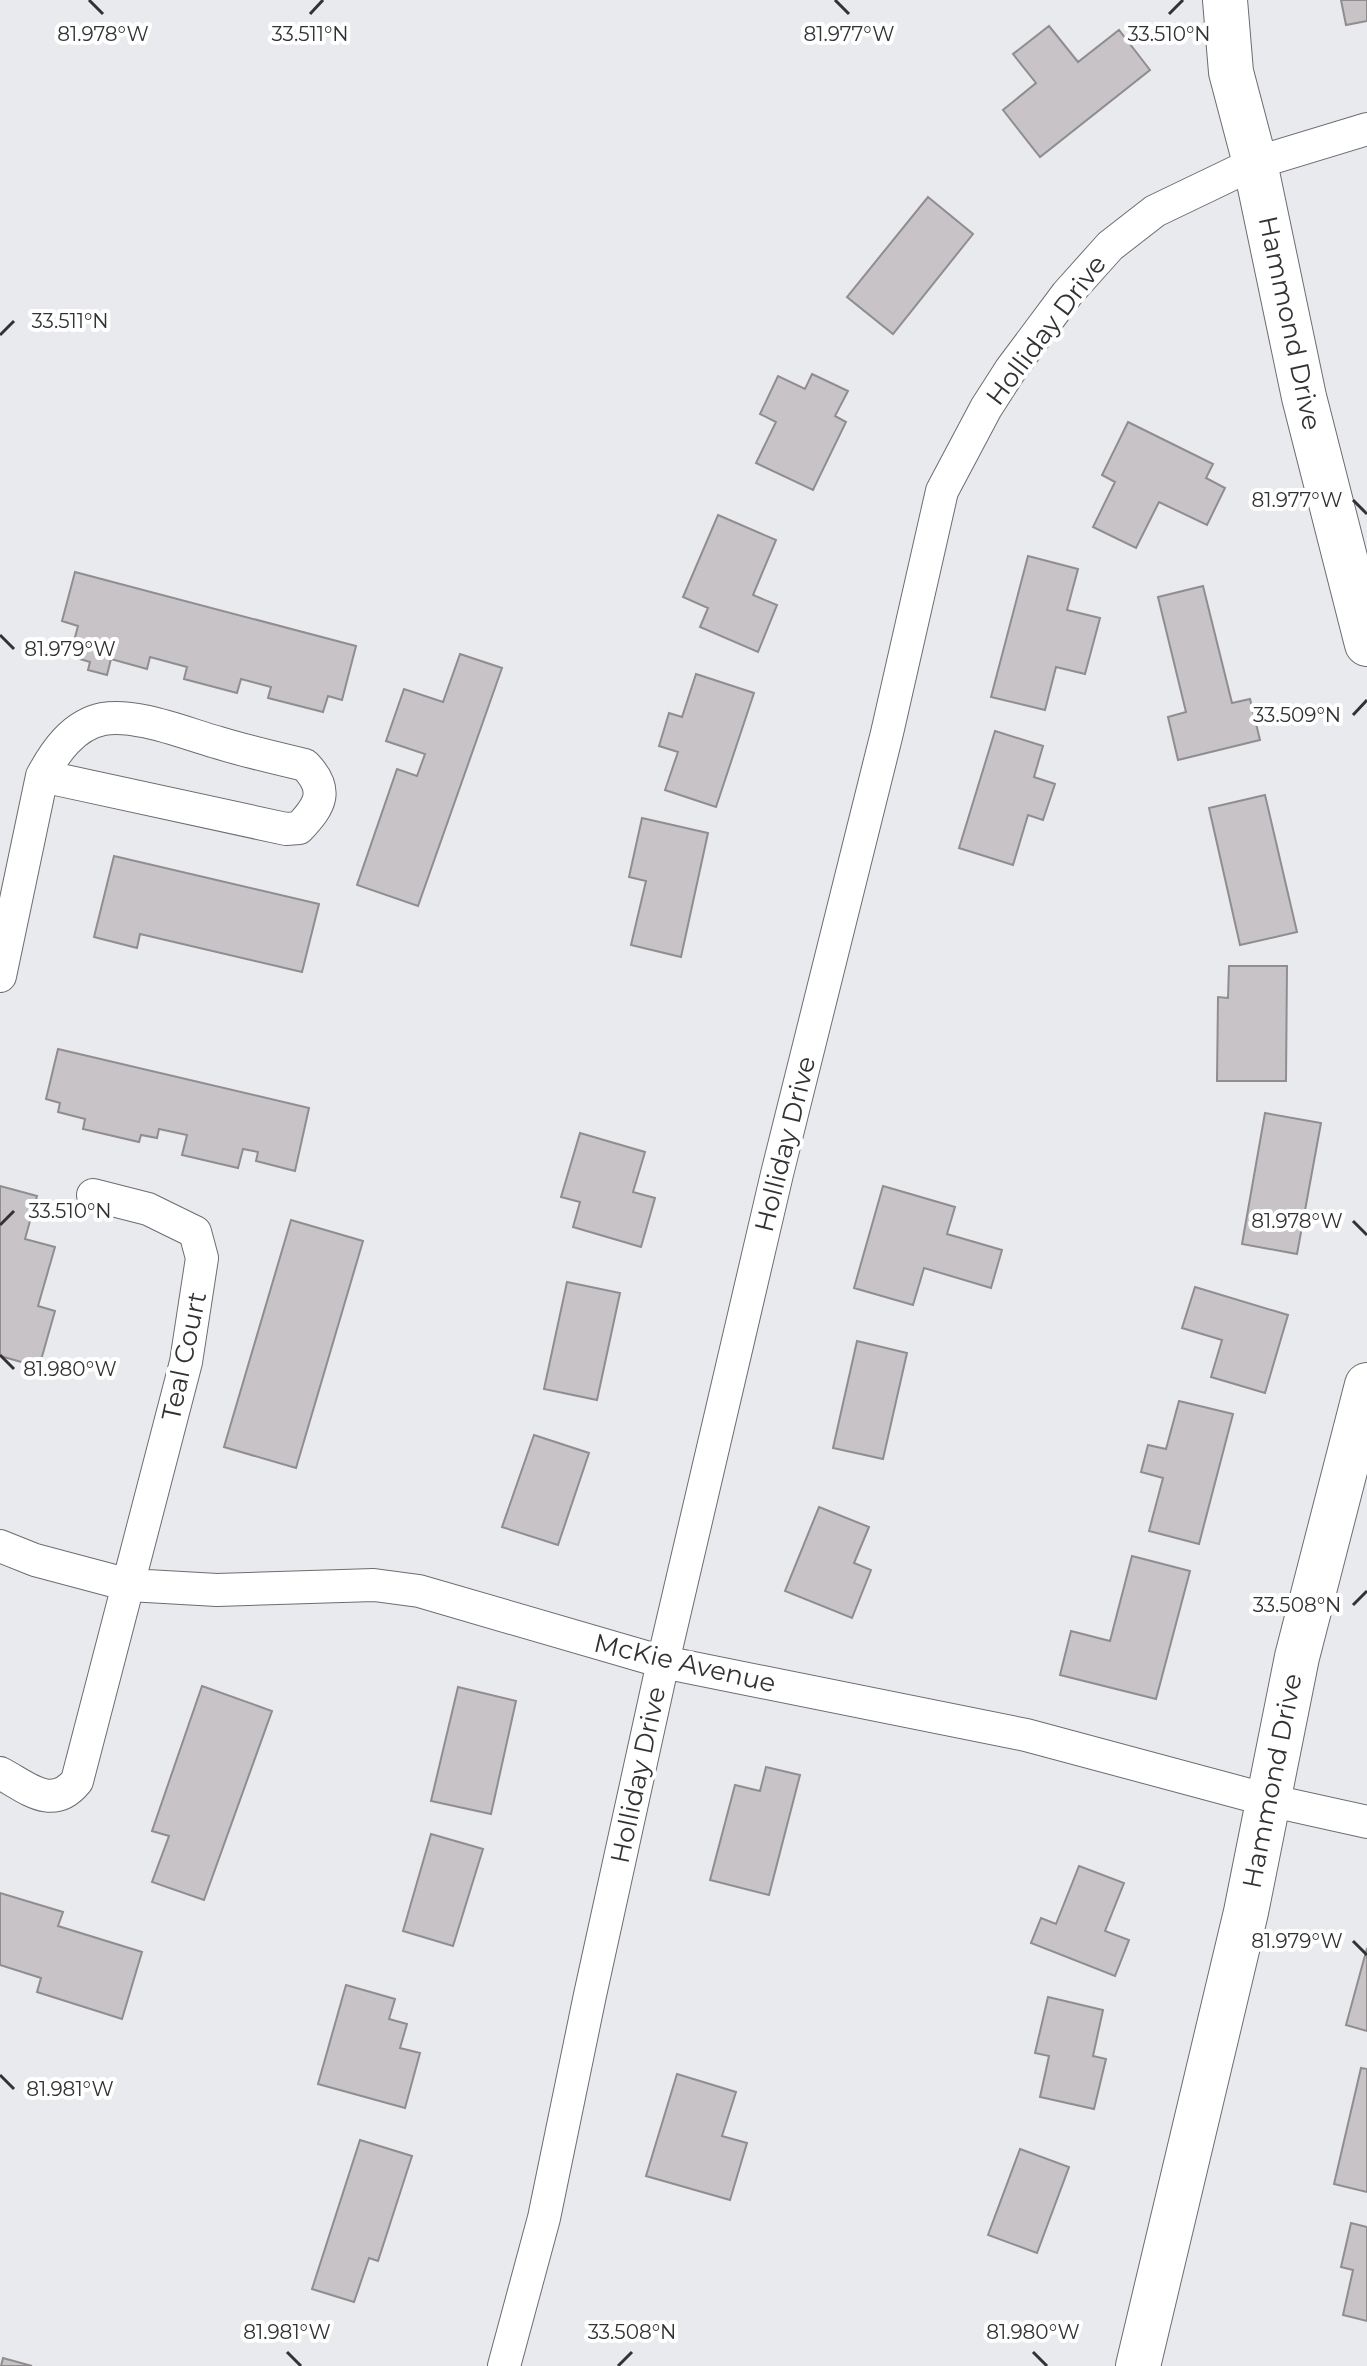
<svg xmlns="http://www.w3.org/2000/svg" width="1367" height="2366" font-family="Montserrat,sans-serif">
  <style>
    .building { fill: #c7c3c6; stroke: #908d8f; stroke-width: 2 }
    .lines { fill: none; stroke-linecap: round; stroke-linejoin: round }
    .street-casing { stroke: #6b6d70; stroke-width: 34 }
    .secondary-casing { stroke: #6b6d70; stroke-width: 46 }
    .street { stroke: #fff; stroke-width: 32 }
    .secondary { stroke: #fff; stroke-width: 44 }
    .ticks { fill: none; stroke: #313233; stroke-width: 3 }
    .labels { text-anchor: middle; stroke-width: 8; stroke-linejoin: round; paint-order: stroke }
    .street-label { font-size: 26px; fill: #313233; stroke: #fff }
    .ticks-label { font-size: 20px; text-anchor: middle; fill: #313233; stroke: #fff; stroke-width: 8; stroke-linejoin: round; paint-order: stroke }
  </style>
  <rect width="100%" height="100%" fill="#e8eaee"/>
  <path class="building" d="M 1341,0 L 1367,0 L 1367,21 L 1346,25 Z
    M 1049,26 L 1078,62 L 1119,30 L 1150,70 L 1040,157 L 1003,110 L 1036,83 L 1013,54 Z
    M 928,197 L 973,234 L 893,334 L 847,297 Z
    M 812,374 L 848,391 L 835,416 L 846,422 L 813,490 L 756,463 L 776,422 L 760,414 L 778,376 L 805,389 Z
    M 1128,422 L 1213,464 L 1206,478 L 1225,488 L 1207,525 L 1159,502 L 1136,548 L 1093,527 L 1115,482 L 1102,475 Z
    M 718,515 L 776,540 L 753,595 L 777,605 L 758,652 L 700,627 L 708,608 L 683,597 Z
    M 1028,556 L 1078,569 L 1067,610 L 1100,618 L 1085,674 L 1056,667 L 1045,710 L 991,697 Z
    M 75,572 L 356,646 L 342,700 L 328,696 L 323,712 L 268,698 L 271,687 L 241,679 L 237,693 L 184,679 L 187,667 L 150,657 L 147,669 L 111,659 L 107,675 L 88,670 L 90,662 L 70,656 L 78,626 L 62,621 Z
    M 1203,586 L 1232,703 L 1250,699 L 1260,740 L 1178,760 L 1168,717 L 1186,712 L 1158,597 Z
    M 460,654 L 502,668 L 418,906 L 357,885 L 397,769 L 417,776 L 425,754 L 386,741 L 404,689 L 443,702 Z
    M 696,674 L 754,693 L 716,807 L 665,790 L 678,752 L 659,746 L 669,713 L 682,717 Z
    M 995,731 L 1043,746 L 1034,777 L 1055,784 L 1043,820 L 1028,815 L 1013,865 L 959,848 Z
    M 1265,795 L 1297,932 L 1240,945 L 1209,808 Z
    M 642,818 L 708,833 L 681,957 L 631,945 L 646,881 L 629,877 Z
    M 114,856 L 319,904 L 302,972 L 140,934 L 137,948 L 94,937 Z
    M 1229,966 L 1287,966 L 1286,1081 L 1217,1081 L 1218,997 L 1228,998 Z
    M 58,1049 L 309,1108 L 295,1171 L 256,1161 L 258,1152 L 243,1149 L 238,1168 L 182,1155 L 187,1135 L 159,1129 L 157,1138 L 141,1135 L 139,1142 L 83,1129 L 85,1119 L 58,1112 L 60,1103 L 46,1099 Z
    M 1265,1113 L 1321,1123 L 1297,1254 L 1242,1244 Z
    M 580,1133 L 645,1152 L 633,1192 L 655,1198 L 641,1247 L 573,1227 L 580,1202 L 561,1197 Z
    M 0,1186 L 37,1196 L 25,1239 L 55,1247 L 38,1306 L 55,1311 L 39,1367 L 0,1356 Z
    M 883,1186 L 955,1207 L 947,1234 L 1002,1250 L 991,1288 L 924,1268 L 913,1305 L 854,1288 Z
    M 291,1220 L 363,1241 L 296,1468 L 224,1447 Z
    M 567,1282 L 620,1293 L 597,1400 L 544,1389 Z
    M 1195,1287 L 1288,1315 L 1265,1393 L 1211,1377 L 1222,1340 L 1182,1328 Z
    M 857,1341 L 907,1353 L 883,1459 L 833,1448 Z
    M 1179,1401 L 1233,1414 L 1199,1544 L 1149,1531 L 1163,1478 L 1141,1472 L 1148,1445 L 1166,1449 Z
    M 534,1435 L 589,1453 L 558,1545 L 502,1527 Z
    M 819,1507 L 869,1527 L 854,1563 L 871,1570 L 852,1618 L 785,1591 Z
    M 1132,1556 L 1190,1571 L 1156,1699 L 1060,1675 L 1071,1631 L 1110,1641 Z
    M 202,1686 L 272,1711 L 204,1900 L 152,1882 L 169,1836 L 152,1831 Z
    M 458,1687 L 516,1701 L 491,1814 L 431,1801 Z
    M 766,1767 L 800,1775 L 769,1895 L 710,1880 L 735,1785 L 760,1791 Z
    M 431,1834 L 483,1849 L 453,1946 L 403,1931 Z
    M 1079,1866 L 1124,1883 L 1105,1931 L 1129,1940 L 1115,1976 L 1031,1943 L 1041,1918 L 1056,1924 Z
    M 0,1893 L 63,1912 L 58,1926 L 142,1952 L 122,2019 L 37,1992 L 41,1978 L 0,1965 Z
    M 1367,1948 L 1367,2031 L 1346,2025 Z
    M 346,1985 L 395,1999 L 389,2019 L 407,2024 L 400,2048 L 420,2053 L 405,2108 L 318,2084 Z
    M 1048,1997 L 1103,2010 L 1093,2056 L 1106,2059 L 1094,2109 L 1040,2097 L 1049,2056 L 1035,2053 Z
    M 1361,2068 L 1367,2069 L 1367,2192 L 1334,2184 Z
    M 677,2074 L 736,2092 L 722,2136 L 747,2143 L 730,2200 L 646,2176 Z
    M 360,2140 L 412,2156 L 378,2261 L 369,2258 L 354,2302 L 312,2289 Z
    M 1020,2149 L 1069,2167 L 1037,2253 L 988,2235 Z
    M 1351,2223 L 1367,2227 L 1367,2321 L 1343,2315 L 1353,2270 L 1341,2267 Z
    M 3,2358 L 32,2366 L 1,2366 Z"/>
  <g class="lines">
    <g class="street-casing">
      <path id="street" d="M 0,976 L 42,776 C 55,752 73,725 103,719 C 135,713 184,733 216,742 C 245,751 275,758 305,765 C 329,790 321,805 299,828 L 286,829 L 42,776
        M 0,1546 L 35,1560 L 129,1585 L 217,1590 L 374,1585 L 419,1591 L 663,1662 L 1026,1735 L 1268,1800 L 1367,1822
        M 0,1773 C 27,1787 52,1812 77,1781 L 186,1362 L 202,1258 L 195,1232 L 148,1209 L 93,1195
        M 504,2366 L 544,2218 L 590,1995 L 663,1662 L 777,1174 L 887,733 L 942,491 L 986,408 L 1011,369 L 1067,294 L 1110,246 L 1155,211 L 1255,163 L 1367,129"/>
    </g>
    <g class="secondary-casing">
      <path id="secondary" d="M 1225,0 L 1231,72 L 1255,163 L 1304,397 L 1367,644
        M 1138,2366 L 1246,1912 L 1297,1657 L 1367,1385"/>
    </g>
    <use href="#street" class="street"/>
    <use href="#secondary" class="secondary"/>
  </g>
  <path class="ticks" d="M 89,0 L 103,14M 835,0 L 849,14M 310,14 L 323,0M 1169,14 L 1183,0M 0,335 L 14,321M 1353,500 L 1367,514M 0,635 L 14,649M 1353,715 L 1367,700M 1353,1221 L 1367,1235M 0,1225 L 14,1211M 0,1355 L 14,1369M 1353,1605 L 1367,1591M 1353,1941 L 1367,1955M 0,2075 L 14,2089M 287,2352 L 301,2366M 1033,2352 L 1047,2366M 618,2366 L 632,2352"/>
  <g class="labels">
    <g class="street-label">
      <text transform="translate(1290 323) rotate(78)" y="9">Hammond Drive</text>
      <text transform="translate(1046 330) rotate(-53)" y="9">Holliday Drive</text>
      <text transform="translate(785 1144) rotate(-76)" y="9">Holliday Drive</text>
      <text transform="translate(184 1356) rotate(-78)" y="9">Teal Court</text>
      <text transform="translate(685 1663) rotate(13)" y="9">McKie Avenue</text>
      <text transform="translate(638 1775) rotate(-78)" y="9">Holliday Drive</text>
      <text transform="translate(1272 1781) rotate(-79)" y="9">Hammond Drive</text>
    </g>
  </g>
  <g class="ticks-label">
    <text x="103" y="41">81.978°W</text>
    <text x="849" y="41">81.977°W</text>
    <text x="310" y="41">33.511°N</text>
    <text x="1169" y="41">33.510°N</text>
    <text x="70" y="328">33.511°N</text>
    <text x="1297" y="507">81.977°W</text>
    <text x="70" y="656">81.979°W</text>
    <text x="1297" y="722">33.509°N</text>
    <text x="70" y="1218">33.510°N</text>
    <text x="1297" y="1228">81.978°W</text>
    <text x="70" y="1376">81.980°W</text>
    <text x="1297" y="1612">33.508°N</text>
    <text x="1297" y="1948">81.979°W</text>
    <text x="70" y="2096">81.981°W</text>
    <text x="632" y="2339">33.508°N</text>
    <text x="287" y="2339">81.981°W</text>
    <text x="1033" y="2339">81.980°W</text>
  </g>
</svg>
